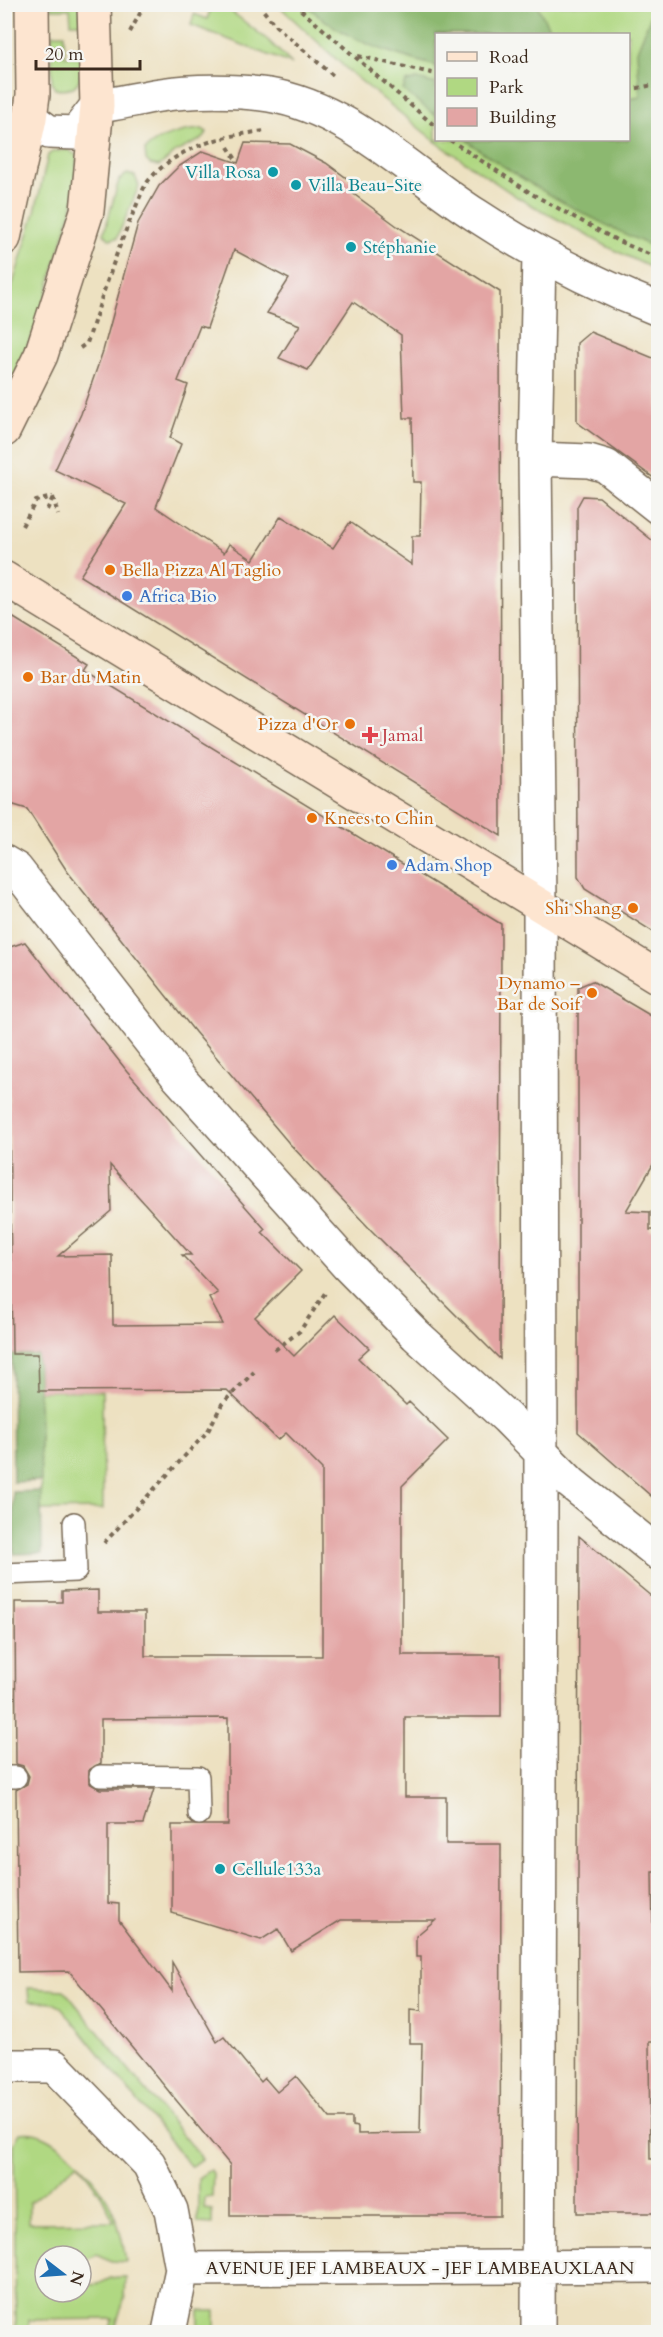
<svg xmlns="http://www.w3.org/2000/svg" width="663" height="2337" font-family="Cardo,serif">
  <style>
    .green { fill: #b0d882; stroke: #768150; stroke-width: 1.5; fill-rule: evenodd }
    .forest { fill: #8cb870; stroke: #647147; stroke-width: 1.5 }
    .building { fill: #e3a5a4; fill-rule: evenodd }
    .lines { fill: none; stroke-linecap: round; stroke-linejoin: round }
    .lane-casing { stroke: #796a57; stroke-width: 24 }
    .street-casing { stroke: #796a57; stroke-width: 36 }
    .secondary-casing { stroke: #796a57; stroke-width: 36 }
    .path { stroke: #796a57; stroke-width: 4; stroke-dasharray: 4.5 4.5; stroke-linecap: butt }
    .lane { stroke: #fff; stroke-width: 21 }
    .street { stroke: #fff; stroke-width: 33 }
    .secondary { stroke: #fde5d0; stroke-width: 33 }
    .culture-dot { fill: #0f9aa8; stroke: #f6f6f2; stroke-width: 2 }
    .food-dot { fill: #e8710a; stroke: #f6f6f2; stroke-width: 2 }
    .shop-dot { fill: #3f7fe0; stroke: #f6f6f2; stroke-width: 2 }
    .health-dot { fill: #e0444e; stroke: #f6f6f2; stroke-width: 2 }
    .labels { text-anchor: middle; stroke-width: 5; stroke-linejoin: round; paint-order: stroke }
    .culture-label { font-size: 18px; fill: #0d838f; stroke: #f6f6f2; text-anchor: start }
    .food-label { font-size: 18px; fill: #c56008; stroke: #f6f6f2; text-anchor: start }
    .shop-label { font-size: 18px; fill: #366cbe; stroke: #f6f6f2; text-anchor: start }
    .health-label { font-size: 18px; fill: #be3a42; stroke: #f6f6f2; text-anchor: start }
    .street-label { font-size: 18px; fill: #3b2a1e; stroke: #f6f6f2 }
  </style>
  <rect width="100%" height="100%" fill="#f6f6f2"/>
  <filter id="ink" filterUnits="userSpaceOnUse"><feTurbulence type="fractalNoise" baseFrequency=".0167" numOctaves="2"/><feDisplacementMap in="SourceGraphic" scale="12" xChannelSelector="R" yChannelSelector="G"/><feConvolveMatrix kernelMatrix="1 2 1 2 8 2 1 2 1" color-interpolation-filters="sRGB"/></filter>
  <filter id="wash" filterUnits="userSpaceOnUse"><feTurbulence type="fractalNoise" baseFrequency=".008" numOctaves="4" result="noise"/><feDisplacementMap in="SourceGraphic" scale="24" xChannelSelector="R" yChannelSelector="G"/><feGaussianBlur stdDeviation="1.35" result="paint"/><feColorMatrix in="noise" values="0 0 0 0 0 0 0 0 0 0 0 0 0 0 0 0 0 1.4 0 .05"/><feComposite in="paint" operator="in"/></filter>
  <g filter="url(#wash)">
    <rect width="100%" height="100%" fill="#ede1c1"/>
    <path class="green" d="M 51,5 L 81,5 L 82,23 L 71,23 L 70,9 L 51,9 Z
      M 204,5 L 223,5 L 269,41 L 292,64 L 191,25 L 194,14 L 207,19 L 211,8 Z
      M 278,5 L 658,5 L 658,271 L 610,248 L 517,197 L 436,142 L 350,72 ZM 436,34 L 628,34 L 628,140 L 436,140 Z
      M 52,34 L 64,34 L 65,56 L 83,57 C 83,76 79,94 55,89 L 52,83 Z
      M 202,129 L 207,132 L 204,138 L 176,152 L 159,166 L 150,164 L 146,160 L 145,150 C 157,136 185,130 202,129 Z
      M 54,151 L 69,150 L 77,156 L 75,197 L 39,320 L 5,398 L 4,313 L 35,212 L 48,155 Z
      M 127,174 L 135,176 L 139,186 L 117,238 L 109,239 L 104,233 L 119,180 Z
      M 39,1391 L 102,1391 L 103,1509 L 41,1510 Z
      M 28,1988 L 64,1990 L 202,2159 L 191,2167 L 61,2007 L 51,2002 L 29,2001 Z
      M 20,2133 C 38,2130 53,2140 66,2151 C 104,2185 119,2212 126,2262 L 112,2261 L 96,2254 L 81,2261 L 81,2256 L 45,2256 L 45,2292 L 81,2292 L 81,2277 C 91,2291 99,2283 111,2278 C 116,2277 122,2277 126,2277 L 125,2297 L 114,2332 L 109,2332 L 113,2319 L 29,2320 L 29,2332 L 16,2332 L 14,2144 ZM 78,2163 L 100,2193 L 114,2222 L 29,2223 L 29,2203 Z
      M 210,2170 L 213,2173 L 212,2197 L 205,2198 L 204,2209 L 212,2210 L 212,2224 L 198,2223 L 198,2178 Z
      M 199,2311 L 215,2311 L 215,2332 L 199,2332 Z"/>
    <path class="forest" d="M 306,5 L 537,5 L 552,34 L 436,34 L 436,66 C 388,53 343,40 306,5 Z
      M 655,5 L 658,5 L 658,249 C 592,220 524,184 466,140 L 628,140 L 629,99 L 640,97 L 637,51 Z
      M 417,79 L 436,84 L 436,116 L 403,90 L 406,82 Z
      M 12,1354 L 38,1354 L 41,1481 L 13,1482 Z
      M 41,1491 L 42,1553 L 14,1554 L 13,1492 Z"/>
    <g id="blocks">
      <path class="building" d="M 245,143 L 290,144 L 326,163 L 356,185 L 351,192 L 397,226 L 500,292 L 501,836 L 80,576 L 126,504 L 55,470 L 81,414 L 103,351 L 138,223 L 159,186 L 178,167 L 203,151 L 238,163 ZM 234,250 L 289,279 L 267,313 L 300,325 L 279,358 L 308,370 L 353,302 L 401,335 L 404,418 L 412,418 L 413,482 L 421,482 L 420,536 L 412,536 L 412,565 L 350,522 L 333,548 L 281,516 L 253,560 L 229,544 L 224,553 L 156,507 L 181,444 L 170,438 L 188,385 L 178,381 L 200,326 L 207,328 Z
        M 590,332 L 658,360 L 658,481 L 577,422 L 577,343 Z
        M 583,496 L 599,497 L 658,545 L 658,731 L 655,731 L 654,787 L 658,787 L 658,935 L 585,889 L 578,877 L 577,507 Z
        M 4,612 L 89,664 L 85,670 L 501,924 L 500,1359 L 371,1230 L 288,1142 L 195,1032 L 67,871 L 27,809 L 4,802 Z
        M 25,942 L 127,1071 L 265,1229 L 262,1232 L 301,1271 L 255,1317 L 294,1356 L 335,1315 L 369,1348 L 358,1358 L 406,1405 L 409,1402 L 448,1440 L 402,1486 L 402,1655 L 501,1655 L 501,1717 L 405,1717 L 405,1797 L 446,1797 L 446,1844 L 501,1844 L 500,2216 L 230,2216 L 230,2165 L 69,1971 L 18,1972 L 16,1790 L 27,1784 L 29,1776 L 23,1766 L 16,1764 L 15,1602 L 62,1602 L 62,1591 L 98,1590 L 98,1612 L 145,1612 L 145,1656 L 322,1656 L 322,1469 L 286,1433 L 278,1440 L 227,1390 L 39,1391 L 38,1354 L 12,1354 L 7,948 ZM 110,1165 L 191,1255 L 182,1255 L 218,1293 L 209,1298 L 223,1324 L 113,1325 L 112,1255 L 58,1256 L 111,1211 ZM 228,1718 L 228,1825 L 172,1825 L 172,1913 L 261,1940 L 278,1929 L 291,1951 L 341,1920 L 435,1920 L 416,1936 L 416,1957 L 421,1957 L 421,2011 L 410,2010 L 410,2043 L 422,2043 L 420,2133 L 358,2134 L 358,2127 L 352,2126 L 352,2118 L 330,2118 L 296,2076 L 277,2092 L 265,2078 L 261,2082 L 224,2037 L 217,2042 L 172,1962 L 172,1991 L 119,1920 L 119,1904 L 108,1903 L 108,1824 L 143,1824 L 154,1789 L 100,1789 L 89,1783 L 89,1770 L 101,1763 L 101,1719 Z
        M 592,981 L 658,1020 L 658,1156 L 626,1211 L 650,1212 L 650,1230 L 658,1230 L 658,1502 L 578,1432 L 578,987 Z
        M 579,1536 L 658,1602 L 658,1872 L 652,1872 L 653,1932 L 656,1932 L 656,1983 L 658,1983 L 658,2041 L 649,2041 L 650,2159 L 658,2159 L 658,2213 L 577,2213 Z"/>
    </g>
  </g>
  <g filter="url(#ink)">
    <use href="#blocks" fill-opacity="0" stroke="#796a57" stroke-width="1.5"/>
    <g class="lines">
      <g class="lane-casing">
        <path id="lane" d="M 4,1574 L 76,1571 L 74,1523
          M 100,1776 L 198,1777 L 199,1814
          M 4,1777 L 16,1777"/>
      </g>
      <g class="street-casing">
        <path id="street" d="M 30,118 L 49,132 L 76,133 L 97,106 C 118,104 139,98 160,95 C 191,90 238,90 269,95 C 349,108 410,173 476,215 C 534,253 595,284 658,309
          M 535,459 L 589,461 L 606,466 L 658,507
          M 4,862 L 16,869 L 178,1077 L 347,1265 L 416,1335 L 507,1418 L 571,1483 L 658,1553
          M 4,2066 L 54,2066 L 149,2164 L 171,2210 L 182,2269 L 169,2332
          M 182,2269 L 658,2266
          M 538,2332 L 541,1495 L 540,904 L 535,459 L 539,253"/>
      </g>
      <g class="secondary-casing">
        <path id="secondary" d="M 4,238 L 30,118 L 33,95 L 32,4
          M 4,430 L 41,355 L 87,211 L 97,106 L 94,4
          M 4,578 L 658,977"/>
      </g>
      <path class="path" d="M 258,4 L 276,26 L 336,78
        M 294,4 L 436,127
        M 130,32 L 145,4
        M 358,56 L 436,74
        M 628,90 L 658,84
        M 450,140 L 532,194 L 618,241 L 658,258
        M 228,147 L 237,161
        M 80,348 L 87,343 C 102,298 115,253 135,209 C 139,200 143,187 149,180 C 178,146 224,135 266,131
        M 53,497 L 58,515
        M 47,510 L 53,497
        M 22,526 L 36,501 L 53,497
        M 275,1350 L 300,1331 L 325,1293
        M 104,1543 L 208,1431 L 222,1404 L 254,1372"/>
      <use href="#lane" class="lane"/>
      <use href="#street" class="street"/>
      <use href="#secondary" class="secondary"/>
    </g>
  </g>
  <g class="culture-dot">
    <circle cx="273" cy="172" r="6"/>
    <circle cx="296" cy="185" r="6"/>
    <circle cx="351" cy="247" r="6"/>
    <circle cx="220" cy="1869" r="6"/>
  </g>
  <g class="food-dot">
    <circle cx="110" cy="570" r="6"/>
    <circle cx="28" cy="677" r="6"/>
    <circle cx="350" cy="724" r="6"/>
    <circle cx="312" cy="818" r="6"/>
    <circle cx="633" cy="908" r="6"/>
    <circle cx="592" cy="993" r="6"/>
  </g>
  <g class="shop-dot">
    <circle cx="127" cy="596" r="6"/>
    <circle cx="392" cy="865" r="6"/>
  </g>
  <path class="health-dot" d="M367 726h6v6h6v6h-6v6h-6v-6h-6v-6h6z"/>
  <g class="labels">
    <g class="culture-label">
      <text x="261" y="178" text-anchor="end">Villa Rosa</text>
      <text x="308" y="191">Villa Beau-Site</text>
      <text x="363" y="253">Stéphanie</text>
      <text x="232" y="1875">Cellule133a</text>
    </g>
    <g class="food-label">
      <text x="122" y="576">Bella Pizza Al Taglio</text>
      <text x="40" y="683">Bar du Matin</text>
      <text x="338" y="730" text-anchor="end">Pizza d'Or</text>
      <text x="324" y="824">Knees to Chin</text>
      <text x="621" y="914" text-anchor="end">Shi Shang</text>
      <text x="580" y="989" text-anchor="end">Dynamo –<tspan x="580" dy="21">Bar de Soif</tspan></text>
    </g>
    <g class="shop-label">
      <text x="139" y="602">Africa Bio</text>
      <text x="404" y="871">Adam Shop</text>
    </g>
    <g class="health-label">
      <text x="382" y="741">Jamal</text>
    </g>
    <g class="street-label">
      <text x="420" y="2274">AVENUE JEF LAMBEAUX - JEF LAMBEAUXLAAN</text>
    </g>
  </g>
  <rect width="663" height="2337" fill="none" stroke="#f6f6f2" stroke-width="24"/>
  <rect x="435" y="33" width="195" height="108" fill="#f6f6f2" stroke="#aba49d" stroke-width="1.5"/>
  <rect x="447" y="52" width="30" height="9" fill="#fde5d0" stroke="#aba49d" stroke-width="1.5"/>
  <text x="489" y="63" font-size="18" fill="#3b2a1e">Road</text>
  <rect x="447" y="78" width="30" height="18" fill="#b0d882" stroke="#aba49d" stroke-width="1.5"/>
  <text x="489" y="93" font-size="18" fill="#3b2a1e">Park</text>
  <rect x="447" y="108" width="30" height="18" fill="#e3a5a4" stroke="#aba49d" stroke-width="1.5"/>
  <text x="489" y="123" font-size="18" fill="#3b2a1e">Building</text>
  <g transform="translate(63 2274) rotate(107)"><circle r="28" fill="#f6f6f2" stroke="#aba49d" stroke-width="1.5"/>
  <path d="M0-4.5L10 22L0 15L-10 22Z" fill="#1f6fb2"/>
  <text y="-9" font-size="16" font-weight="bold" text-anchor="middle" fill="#3b2a1e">N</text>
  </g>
  <path d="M36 60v9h104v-9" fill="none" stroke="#3b2a1e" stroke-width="3"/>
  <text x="45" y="60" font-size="18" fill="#3b2a1e" stroke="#f6f6f2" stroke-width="4.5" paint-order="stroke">20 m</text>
</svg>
